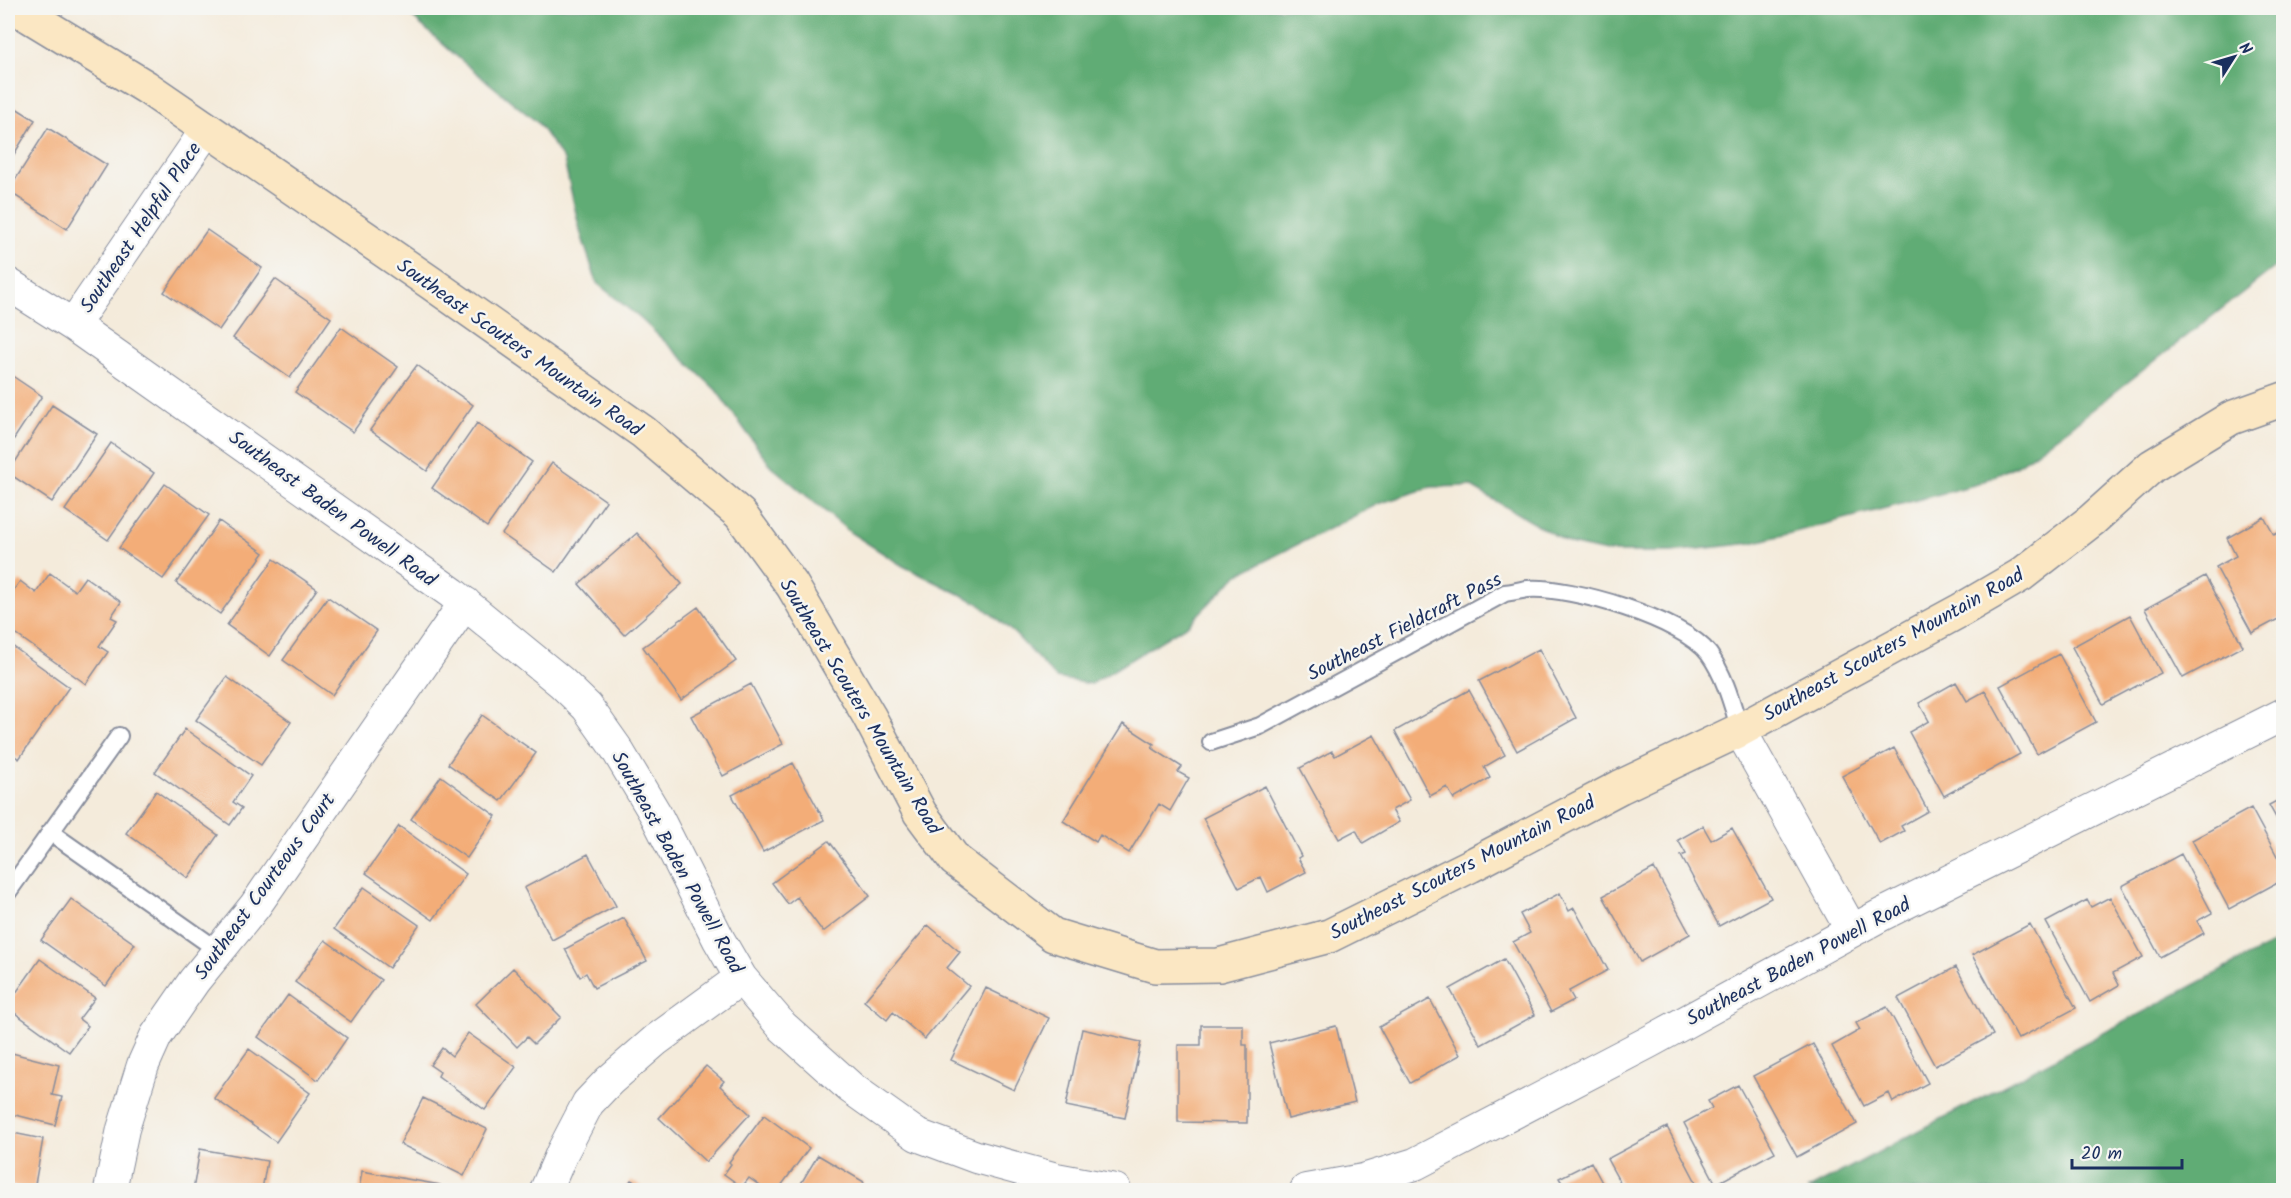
<svg xmlns="http://www.w3.org/2000/svg" width="2291" height="1198" font-family="Kalam,sans-serif">
  <style>
    .forest { fill: #60ac75; stroke: #3e6e6a; stroke-width: 1.5 }
    .building { fill: #f3ad78 }
    .lines { fill: none; stroke-linecap: round; stroke-linejoin: round }
    .lane-casing { stroke: #888d9c; stroke-width: 20 }
    .street-casing { stroke: #888d9c; stroke-width: 34 }
    .secondary-casing { stroke: #888d9c; stroke-width: 36 }
    .lane { stroke: #fff; stroke-width: 16 }
    .street { stroke: #fff; stroke-width: 32 }
    .secondary { stroke: #fbe7c3; stroke-width: 33 }
    .labels { text-anchor: middle; stroke-width: 5; stroke-linejoin: round; paint-order: stroke }
    .street-label { font-size: 20px; fill: #1b2f5e; stroke: #f6f6f2 }
  </style>
  <rect width="100%" height="100%" fill="#f6f6f2"/>
  <filter id="ink" filterUnits="userSpaceOnUse"><feTurbulence type="fractalNoise" baseFrequency=".0167" numOctaves="2"/><feDisplacementMap in="SourceGraphic" scale="12" xChannelSelector="R" yChannelSelector="G"/><feConvolveMatrix kernelMatrix="1 2 1 2 8 2 1 2 1" color-interpolation-filters="sRGB"/></filter>
  <filter id="wash" filterUnits="userSpaceOnUse"><feTurbulence type="fractalNoise" baseFrequency=".008" numOctaves="4" result="noise"/><feDisplacementMap in="SourceGraphic" scale="24" xChannelSelector="R" yChannelSelector="G"/><feGaussianBlur stdDeviation="1.35" result="paint"/><feColorMatrix in="noise" values="0 0 0 0 0 0 0 0 0 0 0 0 0 0 0 0 0 1.4 0 .05"/><feComposite in="paint" operator="in"/></filter>
  <g filter="url(#wash)">
    <rect width="100%" height="100%" fill="#f4ebdb"/>
    <path class="forest" d="M 402,8 L 2283,8 L 2283,261 L 2069,428 L 2021,463 L 1978,484 L 1752,543 L 1671,552 L 1606,552 L 1570,544 L 1470,486 L 1431,487 L 1378,504 L 1237,575 L 1189,624 L 1091,684 L 1056,678 L 1015,634 L 978,603 L 903,566 L 851,533 L 771,466 L 716,390 L 641,319 L 597,283 L 580,231 L 564,160 L 538,123 L 462,61 Z
      M 2283,938 L 2283,1190 L 1807,1190 Z"/>
    <g id="blocks">
      <path class="building" d="M 8,103 L 35,120 L 8,164 Z
        M 48,128 L 107,165 L 67,229 L 8,191 Z
        M 207,230 L 262,268 L 219,330 L 164,292 Z
        M 275,279 L 331,318 L 290,378 L 233,338 Z
        M 341,327 L 398,367 L 353,432 L 295,392 Z
        M 417,365 L 473,405 L 427,471 L 370,430 Z
        M 8,373 L 42,396 L 8,448 Z
        M 52,405 L 97,434 L 52,502 L 8,473 Z
        M 477,423 L 532,462 L 487,527 L 432,488 Z
        M 111,443 L 154,473 L 108,540 L 65,510 Z
        M 552,463 L 606,501 L 556,572 L 502,534 Z
        M 165,484 L 209,515 L 163,579 L 119,548 Z
        M 2264,517 L 2274,535 L 2284,530 L 2284,616 L 2252,633 L 2216,567 L 2236,556 L 2227,538 Z
        M 219,521 L 264,553 L 220,614 L 176,583 Z
        M 637,533 L 682,584 L 624,635 L 579,584 Z
        M 274,559 L 317,589 L 270,656 L 227,625 Z
        M 50,573 L 75,591 L 85,577 L 121,602 L 111,617 L 117,620 L 99,646 L 108,652 L 86,684 L 10,630 L 12,628 L 8,625 L 8,598 L 20,581 L 36,593 Z
        M 2205,576 L 2243,646 L 2183,678 L 2145,609 Z
        M 328,597 L 377,631 L 332,695 L 283,660 Z
        M 698,607 L 736,661 L 681,700 L 643,647 Z
        M 2130,615 L 2161,673 L 2103,704 L 2072,647 Z
        M 8,643 L 69,687 L 19,759 L 8,751 Z
        M 1539,649 L 1576,718 L 1517,751 L 1479,681 Z
        M 2059,654 L 2096,722 L 2037,754 L 2000,686 Z
        M 227,677 L 291,722 L 261,765 L 196,720 Z
        M 1956,682 L 1967,701 L 1985,691 L 2020,754 L 1944,796 L 1909,732 L 1929,721 L 1919,703 Z
        M 751,684 L 783,744 L 723,776 L 691,716 Z
        M 1469,690 L 1505,755 L 1484,767 L 1490,778 L 1454,799 L 1447,787 L 1430,796 L 1395,731 Z
        M 482,715 L 536,753 L 501,801 L 448,764 Z
        M 1123,724 L 1154,744 L 1152,748 L 1182,767 L 1178,772 L 1189,778 L 1170,811 L 1159,804 L 1129,853 L 1100,835 L 1096,842 L 1063,821 Z
        M 185,729 L 251,776 L 233,802 L 242,808 L 230,825 L 155,772 Z
        M 1374,735 L 1410,800 L 1392,810 L 1399,822 L 1363,843 L 1356,830 L 1339,839 L 1300,768 L 1332,751 L 1335,756 Z
        M 1894,748 L 1928,811 L 1901,826 L 1904,831 L 1880,844 L 1842,776 Z
        M 793,763 L 824,820 L 763,852 L 732,795 Z
        M 441,776 L 496,816 L 467,858 L 411,819 Z
        M 1265,786 L 1301,856 L 1298,858 L 1306,872 L 1268,892 L 1261,877 L 1239,888 L 1203,818 Z
        M 156,791 L 218,835 L 188,878 L 126,833 Z
        M 2284,797 L 2284,832 L 2269,805 Z
        M 2251,808 L 2284,869 L 2284,879 L 2229,909 L 2192,840 Z
        M 399,826 L 466,874 L 433,920 L 366,873 Z
        M 1703,826 L 1711,840 L 1732,828 L 1771,898 L 1719,926 L 1681,856 L 1686,854 L 1678,840 Z
        M 829,841 L 870,896 L 823,932 L 797,897 L 788,904 L 772,883 Z
        M 588,854 L 616,906 L 552,940 L 524,888 Z
        M 2181,854 L 2212,913 L 2197,921 L 2204,933 L 2160,957 L 2122,886 Z
        M 1654,868 L 1690,934 L 1640,962 L 1603,896 Z
        M 364,887 L 419,925 L 389,968 L 334,929 Z
        M 1560,893 L 1569,911 L 1574,908 L 1608,970 L 1569,991 L 1574,1000 L 1551,1012 L 1513,942 L 1530,933 L 1520,914 Z
        M 2110,897 L 2143,957 L 2113,973 L 2119,985 L 2090,1002 L 2046,922 L 2087,900 L 2091,907 Z
        M 71,899 L 135,944 L 106,986 L 41,940 Z
        M 624,918 L 647,961 L 594,988 L 586,973 L 580,977 L 565,949 Z
        M 2030,924 L 2076,1008 L 2018,1039 L 1972,955 Z
        M 928,925 L 960,952 L 947,968 L 969,986 L 925,1039 L 893,1012 L 887,1020 L 864,1001 Z
        M 325,940 L 381,980 L 351,1022 L 295,982 Z
        M 40,959 L 95,998 L 79,1019 L 88,1026 L 69,1052 L 8,1008 L 8,1004 Z
        M 1504,959 L 1535,1015 L 1481,1045 L 1450,989 Z
        M 1956,967 L 1993,1035 L 1935,1066 L 1898,998 Z
        M 513,968 L 561,1017 L 534,1044 L 527,1037 L 517,1047 L 476,1004 Z
        M 986,988 L 1049,1018 L 1014,1090 L 951,1060 Z
        M 288,995 L 347,1038 L 318,1080 L 258,1037 Z
        M 1430,999 L 1460,1055 L 1410,1083 L 1379,1027 Z
        M 1887,1007 L 1928,1083 L 1893,1102 L 1889,1093 L 1864,1106 L 1832,1046 L 1860,1030 L 1856,1023 Z
        M 1201,1025 L 1243,1025 L 1243,1045 L 1247,1045 L 1247,1123 L 1178,1122 L 1178,1045 L 1201,1045 Z
        M 1336,1026 L 1355,1102 L 1288,1119 L 1269,1043 Z
        M 1082,1029 L 1141,1042 L 1125,1118 L 1066,1106 Z
        M 468,1033 L 516,1067 L 485,1110 L 438,1076 L 440,1072 L 430,1065 L 442,1048 L 452,1056 Z
        M 1813,1044 L 1857,1124 L 1797,1157 L 1753,1076 Z
        M 249,1049 L 310,1093 L 276,1142 L 214,1098 Z
        M 8,1052 L 59,1065 L 52,1095 L 62,1097 L 55,1125 L 8,1113 Z
        M 706,1066 L 724,1081 L 720,1086 L 750,1114 L 706,1162 L 659,1118 Z
        M 1738,1085 L 1775,1152 L 1716,1184 L 1684,1123 L 1712,1108 L 1708,1101 Z
        M 423,1098 L 487,1129 L 464,1176 L 400,1144 Z
        M 764,1115 L 809,1148 L 778,1190 L 766,1190 L 749,1178 L 742,1187 L 724,1174 L 731,1164 L 729,1162 Z
        M 1667,1127 L 1698,1186 L 1689,1190 L 1624,1190 L 1607,1159 Z
        M 8,1132 L 43,1139 L 34,1190 L 8,1185 Z
        M 200,1149 L 267,1161 L 262,1190 L 193,1190 Z
        M 818,1155 L 864,1182 L 859,1190 L 797,1190 Z
        M 1591,1162 L 1606,1190 L 1556,1190 L 1564,1186 L 1559,1178 Z
        M 362,1171 L 440,1185 L 440,1190 L 359,1190 Z
        M 631,1180 L 648,1190 L 624,1190 Z"/>
    </g>
  </g>
  <g filter="url(#ink)">
    <use href="#blocks" fill-opacity="0" stroke="#888d9c" stroke-width="1.5"/>
    <g class="lines">
      <g class="lane-casing">
        <path id="lane" d="M 1211,742 L 1260,726 L 1505,593 C 1513,592 1520,590 1528,589 C 1571,586 1683,619 1709,654 C 1725,676 1732,704 1740,730
          M 50,832 L 219,951
          M 8,892 L 119,736"/>
      </g>
      <g class="street-casing">
        <path id="street" d="M 8,284 L 73,325 L 452,593 L 561,682 L 587,707 L 616,748 L 656,815 L 719,940 L 741,978 L 782,1026 L 851,1088 L 917,1135 L 976,1157 L 1056,1179 L 1115,1190
          M 73,325 L 207,129
          M 1740,730 L 1852,931
          M 110,1190 L 123,1129 L 143,1065 L 156,1036 L 194,981 L 255,906 L 465,603
          M 546,1190 L 562,1153 L 588,1103 L 609,1081 L 656,1040 L 741,978
          M 1306,1190 L 1363,1180 L 1415,1164 L 1649,1042 L 1881,915 L 2284,714"/>
      </g>
      <g class="secondary-casing">
        <path id="secondary" d="M 16,8 L 146,87 L 431,283 L 643,432 L 740,514 L 792,585 L 869,716 L 920,813 L 955,860 L 1053,935 L 1155,966 L 1219,965 L 1329,936 L 1470,866 L 1620,787 L 1740,730 L 1961,610 L 2021,575 L 2092,520 L 2152,466 L 2231,418 L 2284,399"/>
      </g>
      <use href="#lane" class="lane"/>
      <use href="#street" class="street"/>
      <use href="#secondary" class="secondary"/>
    </g>
  </g>
  <g class="labels">
    <g class="street-label">
      <text transform="translate(140 227) rotate(-56)" y="7">Southeast Helpful Place</text>
      <text transform="translate(520 347) rotate(35)" y="7">Southeast Scouters Mountain Road</text>
      <text transform="translate(333 508) rotate(36)" y="7">Southeast Baden Powell Road</text>
      <text transform="translate(1404 626) rotate(-27)" y="7">Southeast Fieldcraft Pass</text>
      <text transform="translate(1893 644) rotate(-29)" y="7">Southeast Scouters Mountain Road</text>
      <text transform="translate(861 706) rotate(59)" y="7">Southeast Scouters Mountain Road</text>
      <text transform="translate(678 862) rotate(61)" y="7">Southeast Baden Powell Road</text>
      <text transform="translate(1462 867) rotate(-27)" y="7">Southeast Scouters Mountain Road</text>
      <text transform="translate(264 886) rotate(-54)" y="7">Southeast Courteous Court</text>
      <text transform="translate(1798 961) rotate(-28)" y="7">Southeast Baden Powell Road</text>
    </g>
  </g>
  <rect width="2291" height="1198" fill="none" stroke="#f6f6f2" stroke-width="30"/>
  <g transform="translate(2234 57) rotate(53)" stroke="#f6f6f2" stroke-width="4.5" paint-order="stroke">
  <path d="M0-4.5L10 22L0 15L-10 22Z" fill="#1b2f5e"/>
  <text y="-9" font-size="16" font-weight="bold" text-anchor="middle" fill="#1b2f5e">N</text>
  </g>
  <path d="M2072 1159v9h110v-9" fill="none" stroke="#1b2f5e" stroke-width="3"/>
  <text x="2081" y="1159" font-size="18" fill="#1b2f5e" stroke="#f6f6f2" stroke-width="4.5" paint-order="stroke">20 m</text>
</svg>
